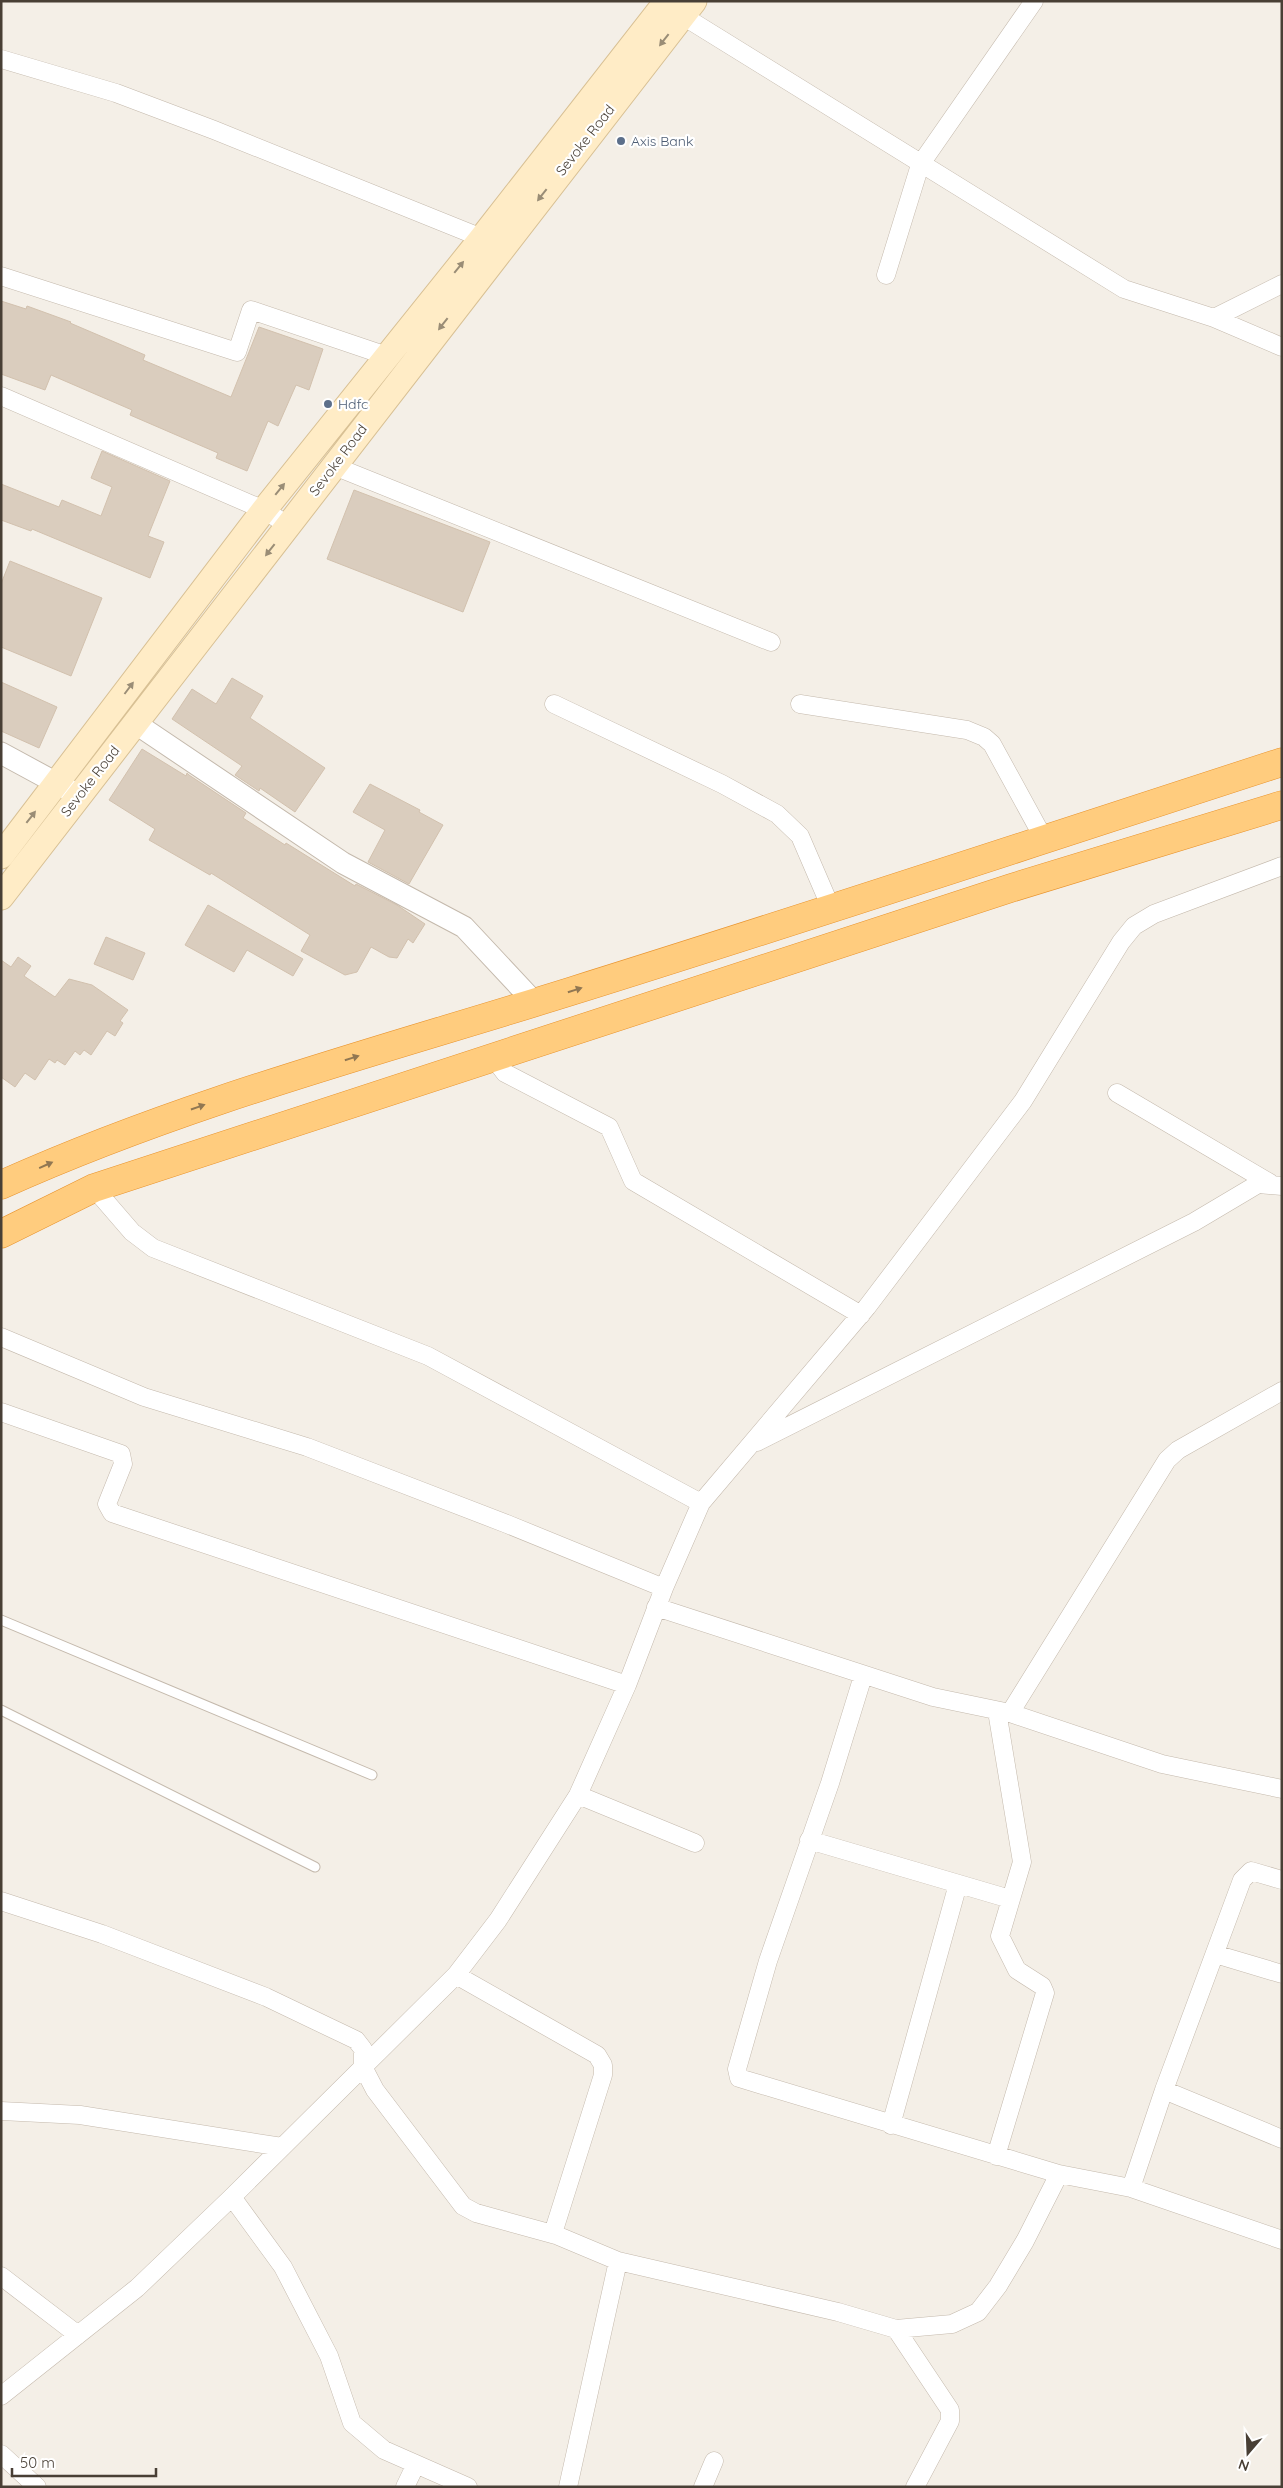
<svg xmlns="http://www.w3.org/2000/svg" width="1283" height="2488" font-family="Quicksand,sans-serif">
  <style>
    .building { fill: #dacdbe; stroke: #d2c1ae }
    .lines { fill: none; stroke-linecap: round; stroke-linejoin: round }
    .service-casing { stroke: #c4b9ac; stroke-width: 11 }
    .minor-casing { stroke: #c4b9ac; stroke-width: 19 }
    .tertiary-casing { stroke: #c4b9ac; stroke-width: 23 }
    .secondary-casing { stroke: #d8c094; stroke-width: 27 }
    .trunk-casing { stroke: #e8932d; stroke-width: 29 }
    .service { stroke: #fff; stroke-width: 9 }
    .minor { stroke: #fff; stroke-width: 18 }
    .tertiary { stroke: #fff; stroke-width: 21 }
    .secondary { stroke: #ffecc6; stroke-width: 25 }
    .trunk { stroke: #ffcc7e; stroke-width: 28 }
    .oneway { fill: #9a8d76 }
    .oneway2 { fill: #917752 }
    .service-dot { fill: #5c6f8a; stroke: #fff; stroke-width: 2 }
    .labels { text-anchor: middle; stroke-width: 4.5; stroke-linejoin: round; paint-order: stroke }
    .street-label { font-size: 14px; fill: #483f35; stroke: #fff }
    .service-label { font-size: 14px; fill: #4e5e75; stroke: #fff; text-anchor: start }
  </style>
  <rect width="100%" height="100%" fill="#f4efe7"/>
  <path class="building" d="M 1,301 L 26,309 L 27,306 L 71,322 L 70,323 L 145,355 L 143,360 L 231,397 L 259,327 L 323,349 L 309,390 L 296,385 L 278,426 L 268,421 L 247,471 L 216,458 L 218,453 L 130,415 L 132,410 L 51,375 L 45,390 L 1,374 Z
    M 102,451 L 170,481 L 148,536 L 164,542 L 150,578 L 32,529 L 31,531 L 1,520 L 1,484 L 59,507 L 62,500 L 101,516 L 112,487 L 91,478 Z
    M 354,490 L 490,542 L 463,612 L 327,559 Z
    M 10,561 L 102,598 L 71,676 L 1,647 L 1,584 Z
    M 232,678 L 263,696 L 250,718 L 325,768 L 295,812 L 260,788 L 259,791 L 235,775 L 242,766 L 172,719 L 192,689 L 216,704 Z
    M 1,682 L 57,707 L 39,748 L 1,731 Z
    M 142,749 L 186,776 L 187,773 L 189,775 L 246,813 L 243,818 L 285,845 L 286,843 L 355,886 L 356,884 L 397,905 L 425,924 L 413,943 L 408,939 L 397,958 L 389,957 L 371,947 L 357,972 L 345,975 L 301,951 L 310,935 L 211,873 L 210,875 L 149,840 L 155,829 L 109,800 Z
    M 370,784 L 420,810 L 419,812 L 443,825 L 409,884 L 368,862 L 385,830 L 353,812 Z
    M 208,905 L 303,959 L 293,976 L 247,950 L 234,972 L 185,945 Z
    M 106,937 L 145,953 L 133,980 L 94,964 Z
    M 18,957 L 31,966 L 24,976 L 55,997 L 69,979 L 92,985 L 128,1010 L 120,1021 L 123,1023 L 115,1036 L 107,1031 L 91,1055 L 84,1050 L 80,1055 L 75,1051 L 65,1065 L 57,1060 L 55,1063 L 49,1059 L 35,1080 L 25,1073 L 15,1087 L 1,1077 L 1,960 L 11,967 Z"/>
  <g class="lines">
    <g class="service-casing">
      <path id="service" d="M 1,1620 L 372,1775
        M 1,1710 L 315,1867"/>
    </g>
    <g class="minor-casing">
      <path id="minor" d="M 683,16 L 1124,289 L 1214,318 L 1282,347
        M 1,59 L 116,93 L 214,130 L 482,238
        M 886,275 L 920,165 L 1034,1
        M 1,276 L 237,352 L 251,310 L 387,356
        M 1214,318 L 1282,284
        M 1,396 L 264,510 L 289,526
        M 334,466 L 771,642
        M 554,704 L 722,784 L 777,814 L 800,836 L 831,908
        M 800,704 L 967,730 L 984,737 L 992,744 L 1044,839
        M 493,1057 L 505,1073 L 609,1127 L 633,1181 L 861,1315
        M 1117,1093 L 1270,1183
        M 94,1188 L 132,1232 L 153,1248 L 428,1356 L 701,1503
        M 1,1337 L 144,1397 L 307,1447 L 507,1524 L 664,1588
        M 1,1412 L 121,1454 L 123,1464 L 107,1504 L 112,1513 L 627,1685
        M 757,1442 L 1194,1222 L 1258,1184 L 1282,1186
        M 656,1607 L 933,1697 L 1010,1713 L 1162,1764 L 1282,1789
        M 863,1676 L 830,1783 L 768,1961 L 737,2069 L 739,2078 L 1059,2174 L 1131,2188 L 1282,2240
        M 1010,1713 L 1167,1460 L 1178,1450 L 1282,1391
        M 578,1795 L 695,1843
        M 809,1840 L 1010,1899
        M 1,1901 L 102,1934 L 266,1997 L 356,2040 L 363,2049 L 363,2067 L 375,2090 L 463,2206 L 476,2213 L 556,2235
        M 1215,1954 L 1282,1974
        M 456,1975 L 597,2055 L 603,2065 L 603,2075 L 554,2230 L 556,2235 L 618,2261 L 838,2312 L 896,2329 L 952,2324 L 978,2312 L 998,2286 L 1025,2241 L 1059,2174
        M 1164,2090 L 1282,2139
        M 1,2111 L 80,2115 L 282,2147
        M 891,2125 L 958,1884
        M 996,2156 L 1045,1993 L 1042,1986 L 1017,1970 L 1000,1936 L 1022,1862 L 997,1711
        M 1131,2188 L 1164,2090 L 1242,1880 L 1251,1871 L 1282,1880
        M 232,2197 L 283,2267 L 329,2356 L 352,2423 L 384,2450 L 468,2487
        M 1,2276 L 78,2335
        M 896,2329 L 950,2410 L 950,2421 L 915,2487
        M 1,2396 L 137,2288 L 232,2197 L 456,1975 L 498,1920 L 578,1795 L 627,1685 L 664,1588 L 701,1503 L 867,1307 L 1023,1101 L 1121,942 L 1134,926 L 1154,914 L 1282,866
        M 1,2454 L 37,2487
        M 405,2487 L 416,2464
        M 568,2487 L 618,2261
        M 703,2487 L 714,2461"/>
    </g>
    <g class="tertiary-casing">
      <path id="tertiary" d="M 135,723 L 343,863 L 464,927 L 535,1003
        M 1,753 L 71,791"/>
    </g>
    <g class="secondary-casing">
      <path id="secondary" d="M 1,856 L 264,510 L 482,238 L 667,1
        M 1,897 L 694,1"/>
    </g>
    <g class="trunk-casing">
      <path id="trunk" d="M 1,1185 C 185,1102 380,1051 572,991 C 809,917 1045,839 1282,762
        M 1,1234 L 94,1188 L 1011,888 L 1282,805"/>
    </g>
    <use href="#service" class="service"/>
    <use href="#minor" class="minor"/>
    <use href="#tertiary" class="tertiary"/>
    <use href="#secondary" class="secondary"/>
    <use href="#trunk" class="trunk"/>
  </g>
  <defs><path id="oneway-solid" d="M-6-.8H1V-3.2L6.5 0L1 3.2V.8H-6Z" transform="scale(1.25)"/></defs>
  <g class="oneway">
    <use href="#oneway-solid" transform="translate(664 40) rotate(128)"/>
    <use href="#oneway-solid" transform="translate(542 195) rotate(128)"/>
    <use href="#oneway-solid" transform="translate(459 267) rotate(-51)"/>
    <use href="#oneway-solid" transform="translate(443 324) rotate(128)"/>
    <use href="#oneway-solid" transform="translate(280 489) rotate(-51)"/>
    <use href="#oneway-solid" transform="translate(270 550) rotate(128)"/>
    <use href="#oneway-solid" transform="translate(129 688) rotate(-53)"/>
    <use href="#oneway-solid" transform="translate(31 817) rotate(-52)"/>
  </g>
  <g class="oneway2">
    <use href="#oneway-solid" transform="translate(575 990) rotate(-18)"/>
    <use href="#oneway-solid" transform="translate(352 1058) rotate(-17)"/>
    <use href="#oneway-solid" transform="translate(198 1107) rotate(-19)"/>
    <use href="#oneway-solid" transform="translate(46 1165) rotate(-24)"/>
  </g>
  <g class="service-dot">
    <circle cx="621" cy="141" r="5"/>
    <circle cx="328" cy="404" r="5"/>
  </g>
  <g class="labels">
    <g class="street-label">
      <text transform="translate(585 140) rotate(-52)" y="5">Sevoke Road</text>
      <text transform="translate(338 460) rotate(-53)" y="5">Sevoke Road</text>
      <text transform="translate(90 781) rotate(-52)" y="5">Sevoke Road</text>
    </g>
    <g class="service-label">
      <text x="631" y="146">Axis Bank</text>
      <text x="338" y="409">Hdfc</text>
    </g>
  </g>
  <rect width="1283" height="2488" fill="none" stroke="#483f35" stroke-width="5"/>
  <g transform="translate(1248 2453) rotate(199)" stroke="#ffffff" stroke-width="4" paint-order="stroke">
  <path d="M0-4L9 19L0 12L-9 19Z" fill="#483f35"/>
  <text y="-8" font-size="14" font-weight="bold" text-anchor="middle" fill="#483f35">N</text>
  </g>
  <path d="M12 2468v8h144v-8" fill="none" stroke="#483f35" stroke-width="2.5"/>
  <text x="20" y="2468" font-size="15" fill="#483f35" stroke="#ffffff" stroke-width="4" paint-order="stroke">50 m</text>
</svg>
